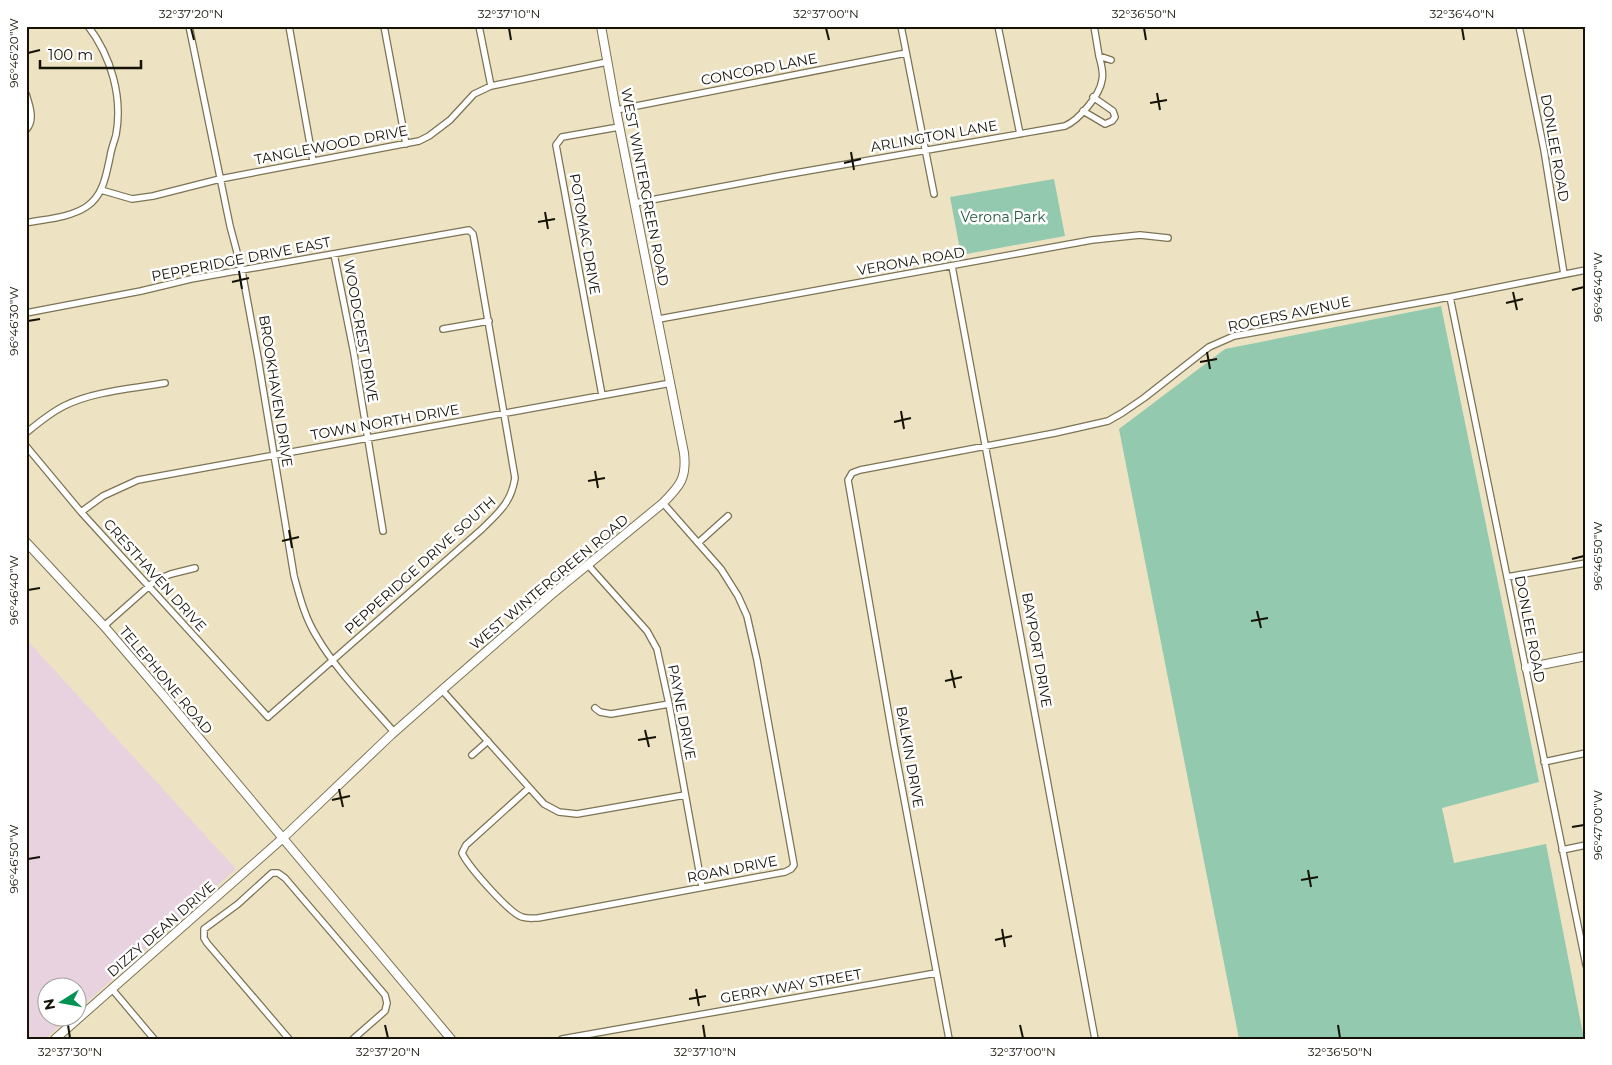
<svg xmlns="http://www.w3.org/2000/svg" width="1612" height="1065" font-family="Montserrat,sans-serif">
  <style>
    .industrial { fill: #e9d2df }
    .green { fill: #93c9ae }
    .lines { fill: none; stroke-linecap: round; stroke-linejoin: round }
    .street-casing { stroke: #7b7354; stroke-width: 8 }
    .secondary-casing { stroke: #7b7354; stroke-width: 10 }
    .street { stroke: #fff; stroke-width: 5.5 }
    .secondary { stroke: #fff; stroke-width: 8 }
    .ticks { fill: none; stroke: #151206; stroke-width: 2 }
    .labels { text-anchor: middle; stroke-width: 5; stroke-linejoin: round; paint-order: stroke }
    .street-label { font-size: 14px; fill: #151206; stroke: #fff }
    .park-label { font-size: 14px; fill: #225a42; stroke: #fff }
    .neatline { fill: none; stroke: #151206; stroke-width: 2 }
    .ticks-label { font-size: 12px; text-anchor: middle; fill: #151206 }
  </style>
  <rect width="100%" height="100%" fill="#ede3c2"/>
  <path class="industrial" d="M 26,639 L 236,869 L 78,1010 L 78,988 L 48,988 L 48,1018 L 69,1018 L 45,1039 L 26,1039 Z"/>
  <path class="green" d="M 1054,179 L 1065,236 L 961,255 L 950,197 Z
    M 1441,306 L 1539,782 L 1442,808 L 1454,863 L 1546,844 L 1584,1039 L 1239,1039 L 1119,429 L 1225,349 Z"/>
  <g class="lines">
    <g class="street-casing">
      <path id="street" d="M 189,26 L 230,226 L 242,271 L 258,358 L 294,576 C 300,598 305,618 317,637 C 336,670 369,703 394,732
        M 289,26 L 313,161
        M 384,26 L 406,144
        M 479,26 L 491,86
        M 901,26 L 934,194
        M 998,26 L 1020,134
        M 1094,26 L 1099,56 L 1111,60
        M 1519,26 L 1544,150 L 1564,274
        M 26,94 C 30,107 35,120 26,130
        M 616,110 L 906,53
        M 1083,111 L 1105,124 L 1112,121 L 1115,117 L 1113,111 L 1093,97
        M 101,190 L 132,199 L 153,196 L 220,179 L 419,141 L 429,136 L 450,120 L 474,94 L 491,86 L 607,62
        M 635,203 L 784,175 L 1065,126 C 1079,120 1100,95 1102,80 C 1104,72 1101,64 1099,56
        M 26,223 C 45,219 69,218 86,207 C 103,196 106,176 110,157 C 111,150 114,142 116,135 C 123,97 111,56 88,26
        M 334,254 L 354,354 L 383,531
        M 952,266 L 1095,1039
        M 1450,297 L 1586,965
        M 26,313 L 141,291 L 191,279 L 469,230 L 473,234 L 474,239 L 515,478 C 511,503 499,512 482,529 L 268,717 L 81,512 L 26,446
        M 659,319 L 1092,240 L 1140,235 L 1168,238
        M 443,329 L 489,321
        M 602,395 L 556,145 L 562,137 L 619,127
        M 26,433 C 38,423 50,413 64,406 C 94,391 132,389 165,383
        M 81,512 L 103,496 L 138,480 L 671,383
        M 698,543 L 728,516
        M 588,565 L 647,631 L 657,649 L 669,704 L 702,887
        M 1507,577 L 1586,563
        M 104,626 L 156,580 L 171,574 L 195,568
        M 442,690 L 544,804 L 559,812 L 577,814 L 685,795
        M 595,708 L 600,712 L 611,714 L 669,704
        M 472,755 L 488,741
        M 1544,762 L 1586,753
        M 529,788 L 466,845 L 462,853 C 468,866 509,913 522,917 C 528,919 533,918 538,918 L 785,872 L 791,869 L 794,865 L 757,660 L 747,616 L 738,596 L 721,569 L 663,503
        M 1562,850 L 1586,845
        M 112,989 L 154,1039
        M 289,1039 L 207,943 L 204,938 L 204,929 L 238,904 L 272,873 L 278,873 L 285,878 L 385,995 L 387,1003 L 385,1011 L 353,1039
        M 562,1039 L 936,973
        M 949,1039 L 894,745 L 848,480 L 852,473 L 860,470 L 1055,433 L 1108,421 L 1122,413 L 1144,398 L 1209,347 L 1234,336 L 1450,297 L 1586,270"/>
    </g>
    <g class="secondary-casing">
      <path id="secondary" d="M 26,542 L 104,626 L 163,695 L 451,1039
        M 1526,668 L 1586,656
        M 55,1039 L 283,838 L 391,735 L 442,690 L 551,595 L 663,503 C 680,486 687,478 684,453 L 616,110 L 601,26"/>
    </g>
    <use href="#street" class="street"/>
    <use href="#secondary" class="secondary"/>
  </g>
  <path class="ticks" d="M 191,28 L 194,40M 509,28 L 511,40M 826,28 L 829,40M 1144,28 L 1146,40M 1462,28 L 1464,40M 28,53 L 40,50M 1157,93 L 1160,110M 1150,103 L 1167,100M 851,152 L 854,170M 844,163 L 861,159M 545,212 L 548,229M 538,222 L 555,219M 239,271 L 242,289M 232,282 L 249,278M 1572,290 L 1584,287M 1513,292 L 1517,310M 1506,303 L 1523,299M 28,321 L 40,319M 1207,352 L 1210,369M 1200,362 L 1217,359M 901,411 L 904,429M 894,422 L 911,418M 595,471 L 598,488M 588,481 L 605,478M 289,530 L 292,548M 282,541 L 299,537M 1572,559 L 1584,556M 28,590 L 40,588M 1257,611 L 1261,628M 1251,621 L 1268,618M 951,670 L 955,688M 945,681 L 962,677M 645,730 L 649,747M 638,740 L 656,737M 339,789 L 343,807M 332,800 L 350,796M 1572,827 L 1584,825M 28,859 L 40,857M 1308,870 L 1311,887M 1301,880 L 1318,877M 1002,929 L 1005,947M 995,940 L 1012,936M 696,989 L 699,1006M 689,999 L 706,996M 68,1025 L 70,1038M 385,1025 L 388,1038M 703,1025 L 705,1038M 1020,1025 L 1023,1038M 1338,1025 L 1340,1038"/>
  <g class="labels">
    <g class="street-label">
      <text transform="translate(759 69) rotate(-11)" y="5">CONCORD LANE</text>
      <text transform="translate(934 136) rotate(-10)" y="5">ARLINGTON LANE</text>
      <text transform="translate(331 145) rotate(-11)" y="5">TANGLEWOOD DRIVE</text>
      <text transform="translate(1555 148) rotate(80)" y="5">DONLEE ROAD</text>
      <text transform="translate(645 187) rotate(79)" y="5">WEST WINTERGREEN ROAD</text>
      <text transform="translate(585 234) rotate(80)" y="5">POTOMAC DRIVE</text>
      <text transform="translate(241 259) rotate(-11)" y="5">PEPPERIDGE DRIVE EAST</text>
      <text transform="translate(911 261) rotate(-10)" y="5">VERONA ROAD</text>
      <text transform="translate(1289 314) rotate(-12)" y="5">ROGERS AVENUE</text>
      <text transform="translate(361 331) rotate(80)" y="5">WOODCREST DRIVE</text>
      <text transform="translate(276 391) rotate(81)" y="5">BROOKHAVEN DRIVE</text>
      <text transform="translate(385 422) rotate(-10)" y="5">TOWN NORTH DRIVE</text>
      <text transform="translate(420 565) rotate(-42)" y="5">PEPPERIDGE DRIVE SOUTH</text>
      <text transform="translate(155 575) rotate(48)" y="5">CRESTHAVEN DRIVE</text>
      <text transform="translate(549 582) rotate(-40)" y="5">WEST WINTERGREEN ROAD</text>
      <text transform="translate(1530 629) rotate(79)" y="5">DONLEE ROAD</text>
      <text transform="translate(1037 650) rotate(80)" y="5">BAYPORT DRIVE</text>
      <text transform="translate(166 680) rotate(50)" y="5">TELEPHONE ROAD</text>
      <text transform="translate(682 712) rotate(79)" y="5">PAYNE DRIVE</text>
      <text transform="translate(910 757) rotate(80)" y="5">BALKIN DRIVE</text>
      <text transform="translate(732 869) rotate(-11)" y="5">ROAN DRIVE</text>
      <text transform="translate(161 929) rotate(-41)" y="5">DIZZY DEAN DRIVE</text>
      <text transform="translate(791 986) rotate(-10)" y="5">GERRY WAY STREET</text>
    </g>
    <g class="park-label">
      <text x="1003" y="222">Verona Park</text>
    </g>
  </g>
  <rect width="1612" height="1065" fill="none" stroke="#ffffff" stroke-width="55"/>
  <g transform="translate(62 1002) rotate(259)"><circle r="24" fill="#ffffff" stroke="#a1a09b"/>
  <path d="M0-4L9 19L0 12L-9 19Z" fill="#019150"/>
  <text y="-8" font-size="14" font-weight="bold" text-anchor="middle" fill="#151206">N</text>
  </g>
  <path d="M40 60v8h101v-8" fill="none" stroke="#151206" stroke-width="2.5"/>
  <text x="48" y="60" font-size="15" fill="#151206" stroke="#ffffff" stroke-width="4" paint-order="stroke">100 m</text>
  <rect x="28" y="28" width="1556" height="1010" class="neatline"/>
  <g class="ticks-label">
    <text x="191" y="18">32°37'20"N</text>
    <text x="509" y="18">32°37'10"N</text>
    <text x="826" y="18">32°37'00"N</text>
    <text x="1144" y="18">32°36'50"N</text>
    <text x="1462" y="18">32°36'40"N</text>
    <text transform="translate(14 53) rotate(-90)" y="4">96°46'20"W</text>
    <text transform="translate(1598 287) rotate(-90)" y="4">96°46'40"W</text>
    <text transform="translate(14 321) rotate(-90)" y="4">96°46'30"W</text>
    <text transform="translate(1598 556) rotate(-90)" y="4">96°46'50"W</text>
    <text transform="translate(14 590) rotate(-90)" y="4">96°46'40"W</text>
    <text transform="translate(1598 825) rotate(-90)" y="4">96°47'00"W</text>
    <text transform="translate(14 859) rotate(-90)" y="4">96°46'50"W</text>
    <text x="70" y="1056">32°37'30"N</text>
    <text x="388" y="1056">32°37'20"N</text>
    <text x="705" y="1056">32°37'10"N</text>
    <text x="1023" y="1056">32°37'00"N</text>
    <text x="1340" y="1056">32°36'50"N</text>
  </g>
</svg>
